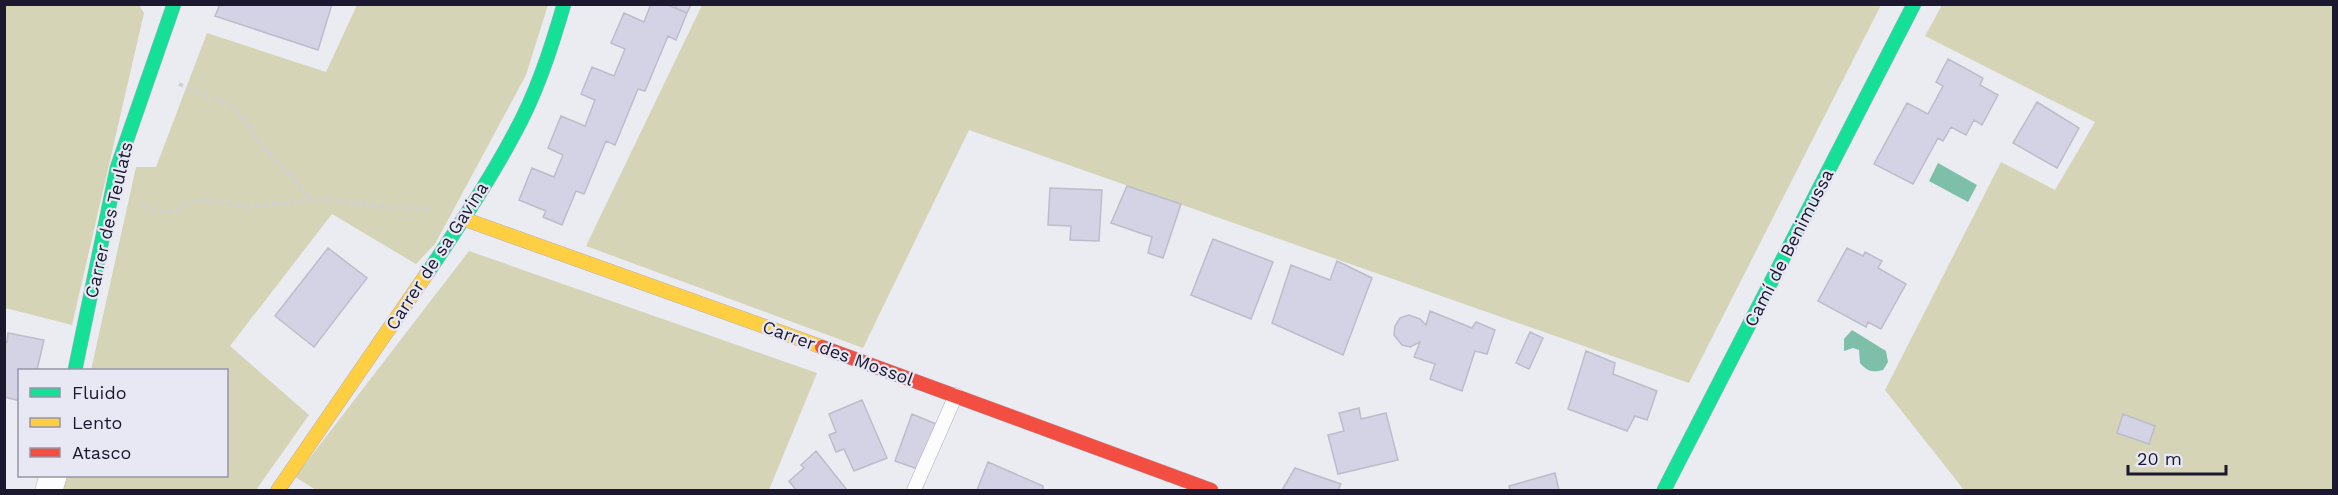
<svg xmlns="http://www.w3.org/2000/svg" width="2338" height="495" font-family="'Work Sans',sans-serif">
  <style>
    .green { fill: #d6d4b7 }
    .water { fill: #7ebfa9 }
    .building { fill: #d4d3e5; stroke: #bdbcca; stroke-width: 1.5 }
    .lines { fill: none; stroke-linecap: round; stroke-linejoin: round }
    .lane-casing { stroke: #b2b1bf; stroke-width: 15 }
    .street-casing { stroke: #b2b1bf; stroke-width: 28 }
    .fast-casing { stroke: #b2b1bf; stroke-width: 15 }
    .slow-casing { stroke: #b2b1bf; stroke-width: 15 }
    .jam-casing { stroke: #b2b1bf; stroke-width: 15 }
    .path { stroke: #d0d0d3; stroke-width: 4; stroke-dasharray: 4.5 4.5; stroke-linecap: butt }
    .lane { stroke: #fcfcfd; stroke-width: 14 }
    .street { stroke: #fcfcfd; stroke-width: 27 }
    .fast { stroke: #16e098; stroke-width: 14 }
    .slow { stroke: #ffcf43; stroke-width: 14 }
    .jam { stroke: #f24e42; stroke-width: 14 }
    .labels { text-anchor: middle; stroke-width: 4.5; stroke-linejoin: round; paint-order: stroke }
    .street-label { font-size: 18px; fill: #1b182f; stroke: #e8e8f5 }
  </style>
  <rect width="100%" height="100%" fill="#ebebf2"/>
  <path class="green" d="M 5,5 L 139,5 L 144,13 L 72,325 L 5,308 Z
    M 357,5 L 548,5 L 526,75 L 435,244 L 416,264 L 332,214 L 230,346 L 309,415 L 256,490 L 62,490 L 65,476 L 226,476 L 226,370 L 91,370 L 136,167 L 156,167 L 207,33 L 326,72 Z
    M 702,5 L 1881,5 L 1689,383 L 969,130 L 863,348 L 586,246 Z
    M 1942,5 L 2333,5 L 2333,490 L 1964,490 L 1885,390 L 2001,162 L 2055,190 L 2095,122 L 1925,36 Z
    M 469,251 L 817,373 L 769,490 L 316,490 L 295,477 Z"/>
  <path class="water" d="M 1938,163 L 1977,185 L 1968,202 L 1929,181 Z
    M 1852,330 L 1886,351 L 1888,362 L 1883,370 C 1872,373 1867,371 1860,363 L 1859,350 L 1853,348 L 1844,351 L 1844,339 Z"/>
  <path class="building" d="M 220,4 L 332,4 L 318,50 L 215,16 Z
    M 651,4 L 666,4 L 687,13 L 676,40 L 668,36 L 645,91 L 638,89 L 615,145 L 606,141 L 584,194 L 576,191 L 562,225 L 543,217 L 546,211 L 519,200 L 532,168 L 554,177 L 563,155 L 548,148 L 561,116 L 585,126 L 595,100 L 581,94 L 592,67 L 614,76 L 625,49 L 611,43 L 624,13 L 644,22 Z
    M 677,4 L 691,4 L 687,13 L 675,8 Z
    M 1948,59 L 1983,78 L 1980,85 L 1998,95 L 1982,125 L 1974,120 L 1966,135 L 1951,127 L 1943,141 L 1938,138 L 1913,184 L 1874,164 L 1907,103 L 1928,114 L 1943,86 L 1936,82 Z
    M 2037,102 L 2079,128 L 2057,168 L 2013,143 Z
    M 1127,186 L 1181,204 L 1163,258 L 1148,253 L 1152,237 L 1111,223 Z
    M 1050,188 L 1102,190 L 1099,241 L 1070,240 L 1071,226 L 1048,225 Z
    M 1213,239 L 1273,262 L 1251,319 L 1191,295 Z
    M 328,248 L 367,278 L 314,347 L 275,316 Z
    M 1847,248 L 1863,256 L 1865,252 L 1882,261 L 1878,268 L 1906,284 L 1881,329 L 1868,322 L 1866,327 L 1818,301 Z
    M 1337,261 L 1372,278 L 1343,355 L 1272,323 L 1291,265 L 1330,280 Z
    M 1430,311 L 1472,328 L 1476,322 L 1495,330 L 1487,354 L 1475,351 L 1462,391 L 1430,379 L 1435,364 L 1414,357 L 1420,342 L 1410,347 L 1402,345 L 1394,335 L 1395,326 L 1400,318 L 1409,315 L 1420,319 L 1426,325 Z
    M 1530,332 L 1543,338 L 1529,369 L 1516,363 Z
    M 8,333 L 44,340 L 37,370 L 20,370 L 20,401 L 4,397 L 4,341 L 7,342 Z
    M 1586,351 L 1615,363 L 1613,374 L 1657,391 L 1647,420 L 1635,416 L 1627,431 L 1568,409 Z
    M 862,400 L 887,458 L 854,471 L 844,449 L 836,452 L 829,435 L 836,432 L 829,414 Z
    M 1359,408 L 1361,419 L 1386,413 L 1398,460 L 1338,474 L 1328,435 L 1344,431 L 1339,413 Z
    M 912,414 L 936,424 L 918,469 L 895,461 Z
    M 2123,414 L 2155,426 L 2149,444 L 2117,433 Z
    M 816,451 L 847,490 L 796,490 L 789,481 L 804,468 L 801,465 Z
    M 988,462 L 1043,486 L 1043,490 L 977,490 Z
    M 1295,468 L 1341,484 L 1338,490 L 1282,490 Z
    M 1555,473 L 1559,490 L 1510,490 L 1509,486 Z"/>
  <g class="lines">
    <g class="lane-casing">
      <path id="lane" d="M 914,490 L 956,395"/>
    </g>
    <g class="street-casing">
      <path id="street" d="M 49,490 L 53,476"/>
    </g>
    <g class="fast-casing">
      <path id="fast" d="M 428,272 C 458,228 488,183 513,136 C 536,95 551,49 564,4
        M 75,370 L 117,168 L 174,4
        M 1664,490 L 1914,4"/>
    </g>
    <g class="slow-casing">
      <path id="slow" d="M 464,219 L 822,347
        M 278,490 L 428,272"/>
    </g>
    <g class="jam-casing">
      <path id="jam" d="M 822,347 L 1211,490"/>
    </g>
    <path class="path" d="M 179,84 L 233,107 L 248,125 L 257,140 L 312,200
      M 142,206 L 168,213 L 199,199 L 250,207 L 320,199 L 393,208 L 432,209"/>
    <use href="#lane" class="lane"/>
    <use href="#street" class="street"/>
    <use href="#fast" class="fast"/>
    <use href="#slow" class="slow"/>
    <use href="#jam" class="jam"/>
  </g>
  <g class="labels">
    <g class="street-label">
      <text transform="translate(109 220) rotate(-77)" y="6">Carrer des Teulats</text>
      <text transform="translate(1789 248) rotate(-63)" y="6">Camí de Benimussa</text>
      <text transform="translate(437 256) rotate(-57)" y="6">Carrer de sa Gavina</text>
      <text transform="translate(838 353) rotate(20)" y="6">Carrer des Mossol</text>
    </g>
  </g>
  <rect width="2338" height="495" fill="none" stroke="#1b182f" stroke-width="12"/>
  <rect x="18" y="369" width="210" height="108" fill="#e8e8f5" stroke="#9695a6" stroke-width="1.5"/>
  <rect x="30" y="388" width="30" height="9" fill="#16e098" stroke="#9695a6" stroke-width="1.5"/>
  <text x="72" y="399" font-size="18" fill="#1b182f">Fluido</text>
  <rect x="30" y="418" width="30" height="9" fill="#ffcf43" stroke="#9695a6" stroke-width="1.5"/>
  <text x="72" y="429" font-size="18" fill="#1b182f">Lento</text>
  <rect x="30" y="448" width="30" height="9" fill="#f24e42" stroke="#9695a6" stroke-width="1.5"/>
  <text x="72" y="459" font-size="18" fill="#1b182f">Atasco</text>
  <path d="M2128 465v9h98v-9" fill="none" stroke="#1b182f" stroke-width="3"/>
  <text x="2137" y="465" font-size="18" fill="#1b182f" stroke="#e8e8f5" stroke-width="4.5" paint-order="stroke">20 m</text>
</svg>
